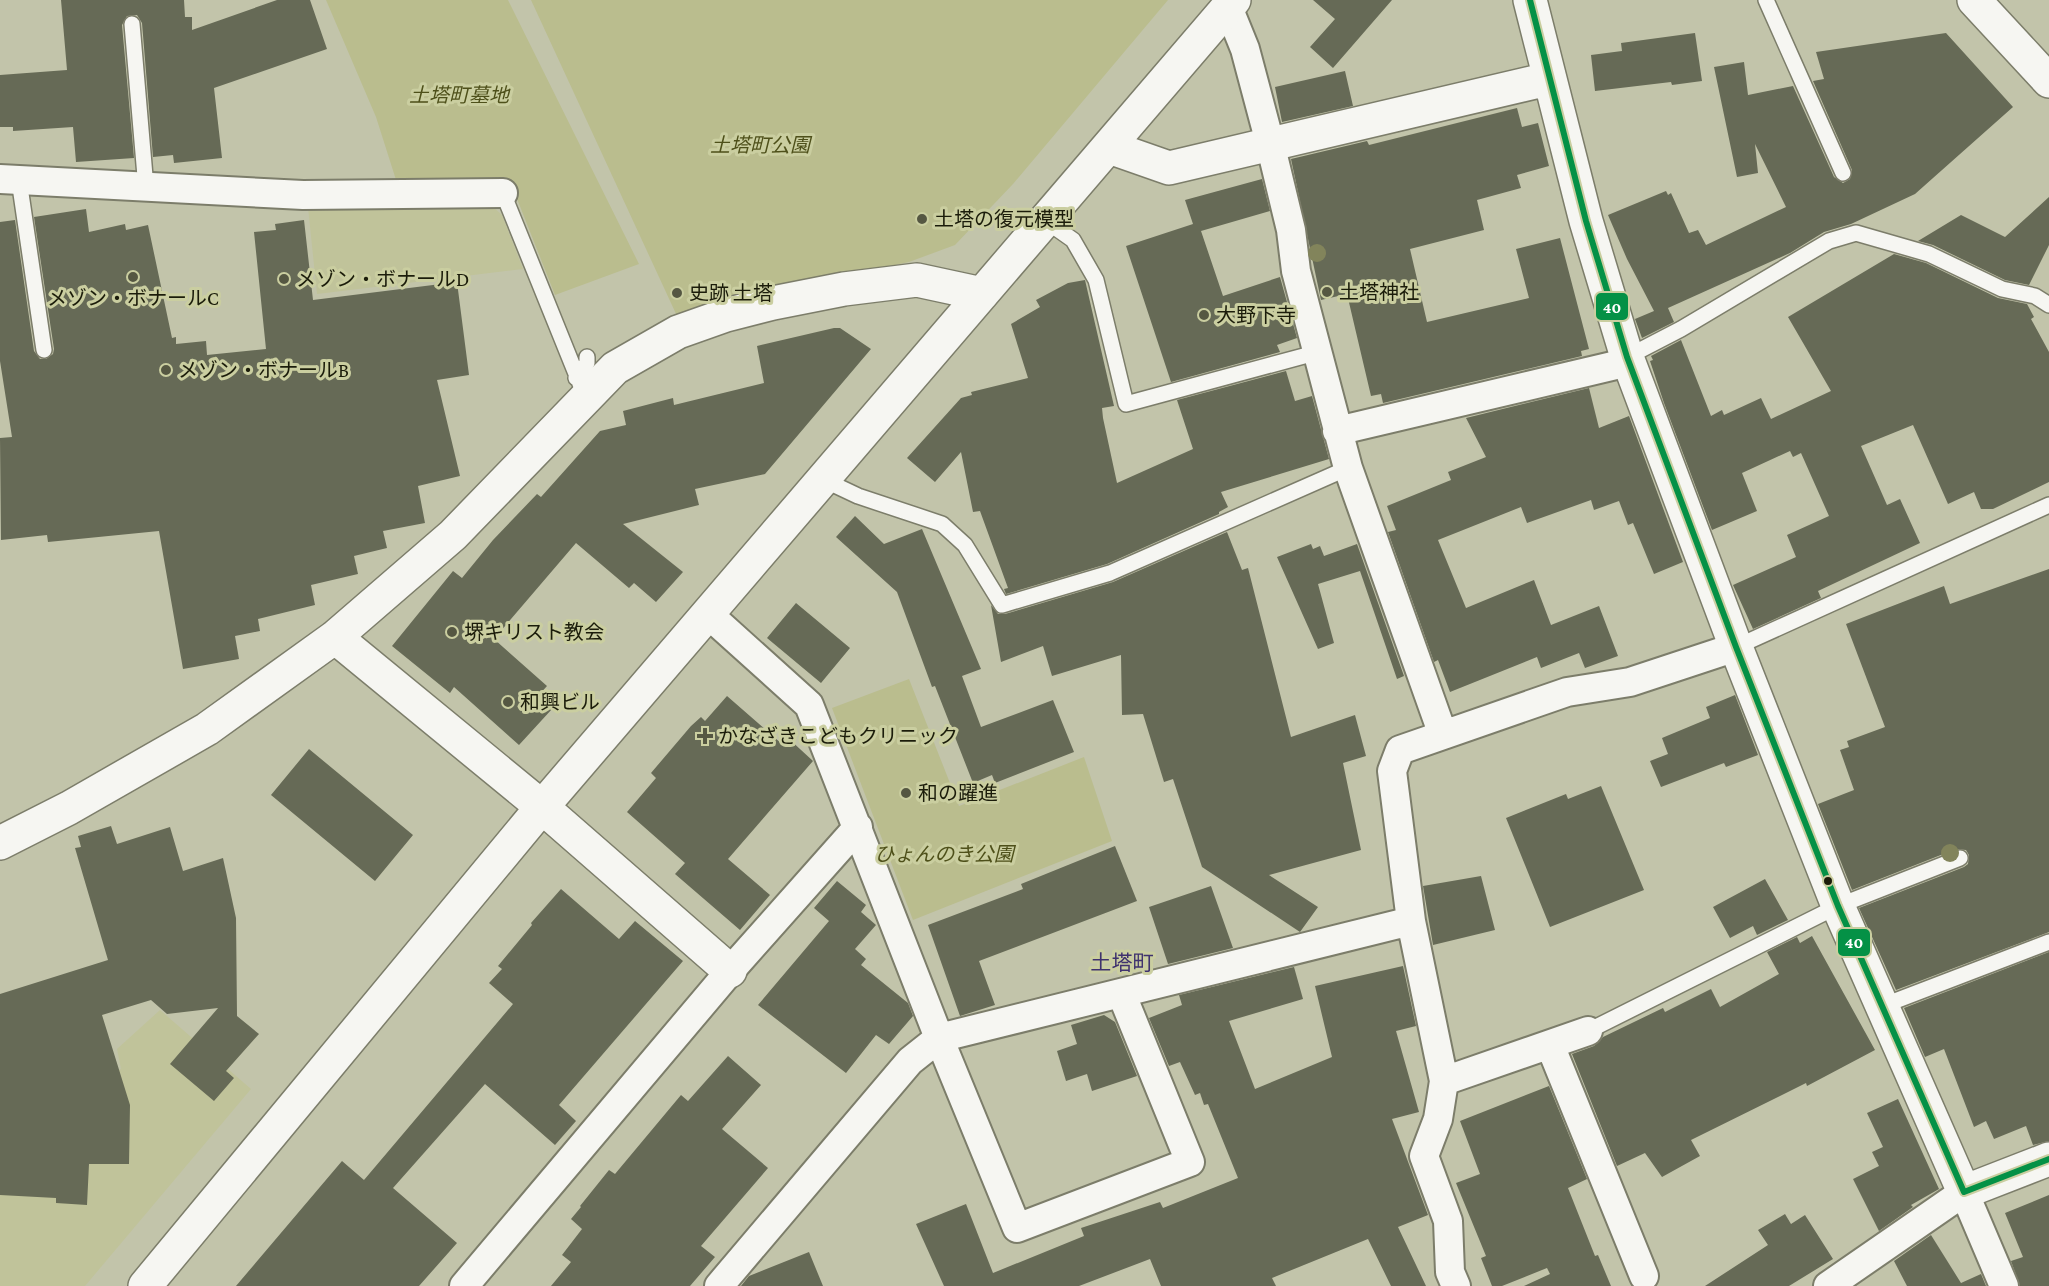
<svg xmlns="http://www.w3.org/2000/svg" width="2049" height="1286" font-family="'Crimson Pro','Noto Sans JP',serif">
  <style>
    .built { fill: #c0c39a }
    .green { fill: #babd8e }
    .building { fill: #666a56 }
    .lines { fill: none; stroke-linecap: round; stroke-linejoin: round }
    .lane-casing { stroke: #7c7d6a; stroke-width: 18 }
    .street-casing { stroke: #7c7d6a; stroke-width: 32 }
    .secondary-casing { stroke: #7c7d6a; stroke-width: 36 }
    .lane { stroke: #f6f6f2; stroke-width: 15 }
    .street { stroke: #f6f6f2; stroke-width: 28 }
    .secondary { stroke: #f6f6f2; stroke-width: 33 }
    .bus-1-casing { stroke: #cacea0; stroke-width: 10 }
    .bus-1 { stroke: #049146; stroke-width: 6 }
    .tree { fill: #82845b }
    .poi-dot { fill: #555742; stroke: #cacea0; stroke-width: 2 }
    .bus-dot { fill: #1b1c0a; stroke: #cacea0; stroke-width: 2 }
    .labels { text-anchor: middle; stroke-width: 6; stroke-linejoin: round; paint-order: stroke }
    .park-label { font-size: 20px; font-style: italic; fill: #4e501a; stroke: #cacea0 }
    .poi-label { font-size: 20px; fill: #1b1c0a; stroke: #cacea0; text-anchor: start }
    .neighbourhood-label { font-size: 21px; fill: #3f326e; stroke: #cacea0 }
    .line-badge { stroke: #cacea0; stroke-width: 2 }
    .badge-label { font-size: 16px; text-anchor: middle; font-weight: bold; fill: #fff }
  </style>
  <rect width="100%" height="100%" fill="#c2c4aa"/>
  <path class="built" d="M 492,206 L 502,215 L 523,269 L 317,294 L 308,207 Z
    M 160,1010 L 251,1089 L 85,1286 L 0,1286 L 0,1160 L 95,1079 L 121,1069 L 117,1049 Z"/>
  <path class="green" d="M 326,0 L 508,0 L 639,264 L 555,295 L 512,186 L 397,183 L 376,117 Z
    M 531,0 L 1168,0 L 1013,184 L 955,245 L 909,262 L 730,300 L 677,316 Z
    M 909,679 L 959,806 L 1084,757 L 1112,841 L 913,920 L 832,708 Z"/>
  <path class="building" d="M 61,0 L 184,0 L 185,17 L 192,17 L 192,30 L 277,0 L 310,0 L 327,49 L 214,88 L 222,158 L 174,163 L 173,155 L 153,157 L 142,23 L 137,15 L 127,16 L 122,25 L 134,158 L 76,162 L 73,127 L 13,131 L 13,127 L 0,127 L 0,75 L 67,70 Z
    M 1313,0 L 1392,0 L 1333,68 L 1310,47 L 1335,19 Z
    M 1695,33 L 1702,81 L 1672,85 L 1671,82 L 1595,91 L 1591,55 L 1622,51 L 1621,43 Z
    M 1946,33 L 2013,107 L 1915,194 L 1851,224 L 1824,232 L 1790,253 L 1668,308 L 1674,322 L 1642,338 L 1635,319 L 1654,311 L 1627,259 L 1608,215 L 1666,191 L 1668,195 L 1671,193 L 1689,233 L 1698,230 L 1706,245 L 1786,207 L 1755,144 L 1758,173 L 1737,177 L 1714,67 L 1744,62 L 1748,95 L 1793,86 L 1834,177 L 1843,183 L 1850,179 L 1852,170 L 1813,81 L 1824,79 L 1816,52 Z
    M 1345,71 L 1353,106 L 1282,122 L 1275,87 Z
    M 1517,108 L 1522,127 L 1538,123 L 1549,166 L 1517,175 L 1521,188 L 1477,200 L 1484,230 L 1410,249 L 1427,322 L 1529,298 L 1516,249 L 1560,238 L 1589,349 L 1581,351 L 1582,356 L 1383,403 L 1381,394 L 1371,396 L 1347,294 L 1321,300 L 1291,159 L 1367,141 L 1369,145 Z
    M 1262,179 L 1270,211 L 1201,231 L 1223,296 L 1280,277 L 1297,338 L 1277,345 L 1280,352 L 1171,382 L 1126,246 L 1193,224 L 1185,200 Z
    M 2049,197 L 2049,245 L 2029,285 L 2005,280 L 1933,245 L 1918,241 L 1961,215 L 2005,237 Z
    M 86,209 L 89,232 L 125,224 L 126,230 L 148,225 L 172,338 L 176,337 L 176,344 L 206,341 L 207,355 L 266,349 L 254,232 L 276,230 L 275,224 L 304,220 L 313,300 L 457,282 L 469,375 L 437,380 L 460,476 L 418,486 L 425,523 L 383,531 L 387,548 L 354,556 L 358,574 L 311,585 L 315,605 L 258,619 L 260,631 L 235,636 L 239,659 L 183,669 L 159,531 L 48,542 L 47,535 L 1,540 L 0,438 L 12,437 L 0,361 L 0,222 L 15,220 L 34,351 L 40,359 L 46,359 L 53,354 L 54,349 L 34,217 Z
    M 1894,254 L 1926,263 L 1998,298 L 2027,304 L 2034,317 L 2031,319 L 2049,352 L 2049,482 L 1993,509 L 1981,509 L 1974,492 L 1948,504 L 1913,425 L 1861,446 L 1887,505 L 1900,499 L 1920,543 L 1818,591 L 1821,598 L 1753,629 L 1733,585 L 1796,557 L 1787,535 L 1829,516 L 1801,453 L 1793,457 L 1790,451 L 1742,473 L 1757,511 L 1712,530 L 1664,403 L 1650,361 L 1653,360 L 1651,356 L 1681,340 L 1711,416 L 1722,410 L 1724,415 L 1761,398 L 1771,419 L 1831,391 L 1788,317 Z
    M 1085,280 L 1114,406 L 1102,408 L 1103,418 L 1117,483 L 1193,449 L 1177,400 L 1286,371 L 1295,401 L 1312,396 L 1329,459 L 1221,492 L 1228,507 L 1219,512 L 1219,514 L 1107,564 L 1006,594 L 1004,589 L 1008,588 L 980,511 L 973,512 L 961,452 L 935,482 L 907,458 L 961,398 L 972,395 L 971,392 L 1028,378 L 1011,324 L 1040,307 L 1036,300 L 1068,283 Z
    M 834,328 L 840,328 L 871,349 L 765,474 L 695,489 L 699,505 L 623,524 L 683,572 L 656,602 L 634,583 L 629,588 L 576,543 L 494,639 L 547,686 L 538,696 L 552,709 L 519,745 L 454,687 L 450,693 L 392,646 L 453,571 L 462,578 L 493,540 L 537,494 L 541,497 L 600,431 L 626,425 L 623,411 L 673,398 L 674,405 L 764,383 L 757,346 Z
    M 1589,388 L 1599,428 L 1629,416 L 1683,562 L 1654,574 L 1633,523 L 1628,525 L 1619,501 L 1594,510 L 1591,500 L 1527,523 L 1521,507 L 1438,540 L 1466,608 L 1534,580 L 1551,625 L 1599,606 L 1618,656 L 1585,668 L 1579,653 L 1541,668 L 1537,657 L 1450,692 L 1438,660 L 1434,662 L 1388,532 L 1396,530 L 1387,506 L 1451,480 L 1448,472 L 1486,457 L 1466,418 Z
    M 855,516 L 884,544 L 922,529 L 981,669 L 962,676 L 981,727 L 1053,700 L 1074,752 L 995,783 L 992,775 L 973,783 L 935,686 L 932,687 L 897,592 L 836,537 Z
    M 1227,532 L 1242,570 L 1248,568 L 1291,737 L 1355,715 L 1366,756 L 1343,763 L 1361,850 L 1269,875 L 1318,907 L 1300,932 L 1202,867 L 1173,779 L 1164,782 L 1143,714 L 1122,715 L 1121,655 L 1052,676 L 1043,646 L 1001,662 L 991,605 L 998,614 L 1005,614 L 1113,582 Z
    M 1311,544 L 1313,549 L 1320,546 L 1324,556 L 1357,544 L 1404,676 L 1397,679 L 1360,571 L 1318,584 L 1334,643 L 1318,649 L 1277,557 Z
    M 2049,569 L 2049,932 L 1896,990 L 1859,908 L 1964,867 L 1968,864 L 1969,855 L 1966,850 L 1956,849 L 1852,890 L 1818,804 L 1854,790 L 1840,750 L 1849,747 L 1847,741 L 1885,727 L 1846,624 L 1944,586 L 1950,604 Z
    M 796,603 L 850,648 L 821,683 L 767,638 Z
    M 1735,695 L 1758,755 L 1726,767 L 1724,763 L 1661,787 L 1650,761 L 1668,754 L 1662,738 L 1710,718 L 1706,707 Z
    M 727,696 L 782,744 L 788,738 L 813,761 L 728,859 L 770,895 L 740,930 L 675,874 L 685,863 L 627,812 L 656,778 L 651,773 L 691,726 L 701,717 L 705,721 Z
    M 309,749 L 413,835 L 375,881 L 271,795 Z
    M 1601,786 L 1644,890 L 1550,927 L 1506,818 L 1566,794 L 1568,799 Z
    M 111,826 L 117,844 L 170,827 L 183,871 L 223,858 L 236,918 L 237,1016 L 259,1034 L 226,1071 L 234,1078 L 214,1101 L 170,1064 L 218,1008 L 167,1014 L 151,1000 L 102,1015 L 130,1105 L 129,1164 L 89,1164 L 87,1205 L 56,1203 L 56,1198 L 0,1195 L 0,994 L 108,960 L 75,848 L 81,847 L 78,836 Z
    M 1115,846 L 1137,901 L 979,961 L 995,1005 L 960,1016 L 928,925 L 1023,889 L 1021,884 Z
    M 1481,876 L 1495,930 L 1433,945 L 1423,886 Z
    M 1765,879 L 1788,920 L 1757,935 L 1753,926 L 1730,938 L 1713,907 Z
    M 837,881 L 866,905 L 861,912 L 876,925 L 855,949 L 866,959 L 861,965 L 908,1003 L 913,1016 L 889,1044 L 876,1035 L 846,1073 L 758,1005 L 829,921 L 814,908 Z
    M 1211,886 L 1233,948 L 1168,964 L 1149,907 Z
    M 561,889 L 619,939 L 635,921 L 683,961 L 559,1105 L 576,1121 L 555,1145 L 485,1084 L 393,1188 L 457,1243 L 419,1286 L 236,1286 L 342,1161 L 364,1180 L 513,1004 L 489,983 L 502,969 L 498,966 L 532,925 L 531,923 Z
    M 1812,936 L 1875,1050 L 1807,1086 L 1806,1083 L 1691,1140 L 1700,1156 L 1662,1177 L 1645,1153 L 1617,1166 L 1572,1054 L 1594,1046 L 1603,1037 L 1663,1008 L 1665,1012 L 1711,989 L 1720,1007 L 1779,974 L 1767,952 L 1797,937 L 1800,943 Z
    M 2049,952 L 2049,1141 L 2033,1145 L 2026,1126 L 1994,1139 L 1986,1121 L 1974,1127 L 1944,1049 L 1925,1057 L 1904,1008 Z
    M 1403,966 L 1416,1026 L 1396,1031 L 1419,1112 L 1392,1119 L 1428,1215 L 1398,1227 L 1426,1286 L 1391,1286 L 1368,1239 L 1272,1278 L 1276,1286 L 1161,1286 L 1150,1259 L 1079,1286 L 944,1286 L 916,1224 L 966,1204 L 993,1273 L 1084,1236 L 1081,1228 L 1160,1202 L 1163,1208 L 1238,1178 L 1208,1104 L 1204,1105 L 1200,1093 L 1195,1095 L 1180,1062 L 1169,1066 L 1149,1018 L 1182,1005 L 1179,995 L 1294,967 L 1303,999 L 1229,1021 L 1255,1089 L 1332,1057 L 1315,986 Z
    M 1104,1015 L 1115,1022 L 1137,1076 L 1092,1091 L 1087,1074 L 1066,1081 L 1057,1051 L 1077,1044 L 1071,1025 Z
    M 728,1056 L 761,1085 L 722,1129 L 768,1168 L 701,1246 L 715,1257 L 690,1286 L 551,1286 L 571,1262 L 562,1255 L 582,1229 L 571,1219 L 581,1207 L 580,1206 L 609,1170 L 615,1174 L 681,1095 L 688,1101 Z
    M 1549,1086 L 1587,1179 L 1568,1188 L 1595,1256 L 1598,1255 L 1611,1286 L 1524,1286 L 1550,1274 L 1547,1268 L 1502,1286 L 1492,1286 L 1481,1258 L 1486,1256 L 1456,1183 L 1480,1174 L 1460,1121 Z
    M 1898,1099 L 1939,1189 L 1911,1205 L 1913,1207 L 1879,1231 L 1853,1179 L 1879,1166 L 1872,1152 L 1883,1147 L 1867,1113 Z
    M 2049,1195 L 2049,1286 L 2020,1286 L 2011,1261 L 2023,1257 L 2005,1213 Z
    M 1785,1214 L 1791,1224 L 1805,1215 L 1833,1259 L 1789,1286 L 1705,1286 L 1768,1245 L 1758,1230 Z
    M 1931,1235 L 1961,1283 L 1981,1274 L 1986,1286 L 1907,1286 L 1894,1261 Z
    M 809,1252 L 823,1286 L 741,1286 L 749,1276 Z"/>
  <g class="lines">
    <g class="lane-casing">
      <path id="lane" d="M 1766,0 L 1843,173
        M 132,24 L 146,188
        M 19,180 L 44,350
        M 503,193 L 585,396
        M 1046,221 L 1073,240 L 1096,280 L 1126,404 L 1315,353
        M 1627,357 L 1681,329 L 1829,241 L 1856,233 L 1929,254 L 2002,289 L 2035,296 L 2049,305
        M 576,378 L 587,363 L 587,357
        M 822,479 L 858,496 L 942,524 L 965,545 L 1002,605 L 1110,573 L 1348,468
        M 1736,647 L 2049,505
        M 1882,1006 L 2049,942
        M 1588,1031 L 1838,906 L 1960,858"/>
    </g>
    <g class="street-casing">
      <path id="street" d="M 1228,7 L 1245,49 L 1270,143 L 1291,230 L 1296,271 L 1348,468 L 1443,735
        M 0,179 L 303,195 L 503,193
        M 1337,431 L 1629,362
        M 708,614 L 809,705 L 939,1038 L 910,1061 L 719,1286
        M 1122,995 L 1190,1162 L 1017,1228 L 939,1038 L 1411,921
        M 1588,1031 L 1444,1081 L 1411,921 L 1392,771 L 1400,750 L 1567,692 L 1630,682 L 1736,647
        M 1550,1045 L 1644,1276
        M 1444,1081 L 1438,1119 L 1424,1156 L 1448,1221 L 1450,1272 L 1456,1286
        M 464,1286 L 730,971 L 858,827
        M 1828,1286 L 1964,1192 L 2004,1286"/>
    </g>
    <g class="secondary-casing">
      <path id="secondary" d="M 1530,0 L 1586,221 L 1627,357 L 1736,647 L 1838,906 L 1964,1192 L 2049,1159
        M 1974,0 L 2049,81
        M 1109,147 L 1169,168 L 1548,79
        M 335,637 L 542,807 L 730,971
        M 0,843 L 69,808 L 207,729 L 335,637 L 453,535 L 615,368 L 678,332 L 726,315 L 773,303 L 844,289 L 917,280 L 982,294
        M 145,1286 L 542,807 L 1234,0"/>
    </g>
    <use href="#lane" class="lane"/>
    <use href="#street" class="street"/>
    <use href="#secondary" class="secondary"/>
    <g class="bus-1-casing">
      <path id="bus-1" d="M 1530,0 L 1586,221 L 1627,357 L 1736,647 L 1838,906 L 1964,1192
        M 1964,1192 L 2049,1159"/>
    </g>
    <use href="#bus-1" class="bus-1"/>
  </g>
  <g class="tree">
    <circle cx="1317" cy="253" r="9"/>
    <circle cx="1950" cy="853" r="9"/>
  </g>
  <g class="poi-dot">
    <circle cx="922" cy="219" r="6"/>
    <circle cx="133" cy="277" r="6"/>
    <circle cx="284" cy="279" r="6"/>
    <circle cx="1327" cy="292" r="6"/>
    <circle cx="677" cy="293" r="6"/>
    <circle cx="1204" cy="315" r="6"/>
    <circle cx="166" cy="370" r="6"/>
    <circle cx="452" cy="632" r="6"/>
    <circle cx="508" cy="702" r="6"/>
    <path d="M702 727h6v6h6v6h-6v6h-6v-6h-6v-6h6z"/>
    <circle cx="906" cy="793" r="6"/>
  </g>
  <circle class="bus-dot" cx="1828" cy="881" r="5"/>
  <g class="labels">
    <g class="park-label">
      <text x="459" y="102">土塔町墓地</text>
      <text x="760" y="152">土塔町公園</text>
      <text x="944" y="861">ひょんのき公園</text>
    </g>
    <g class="poi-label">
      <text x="934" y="226">土塔の復元模型</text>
      <text x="296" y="286">メゾン・ボナールD</text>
      <text x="1339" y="299">土塔神社</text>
      <text x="689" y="300">史跡 土塔</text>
      <text x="133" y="305" text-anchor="middle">メゾン・ボナールC</text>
      <text x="1216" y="322">大野下寺</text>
      <text x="178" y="377">メゾン・ボナールB</text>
      <text x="464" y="639">堺キリスト教会</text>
      <text x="520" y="709">和興ビル</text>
      <text x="718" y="743">かなざきこどもクリニック</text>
      <text x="918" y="800">和の躍進</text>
    </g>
    <g class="neighbourhood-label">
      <text x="1122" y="970">土塔町</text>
    </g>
  </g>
  <g class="line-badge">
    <rect x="1595" y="292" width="34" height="29" rx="6" fill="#049146"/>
    <rect x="1837" y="928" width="34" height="29" rx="6" fill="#049146"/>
  </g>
  <g class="badge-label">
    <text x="1612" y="313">40</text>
    <text x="1854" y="948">40</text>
  </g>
</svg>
